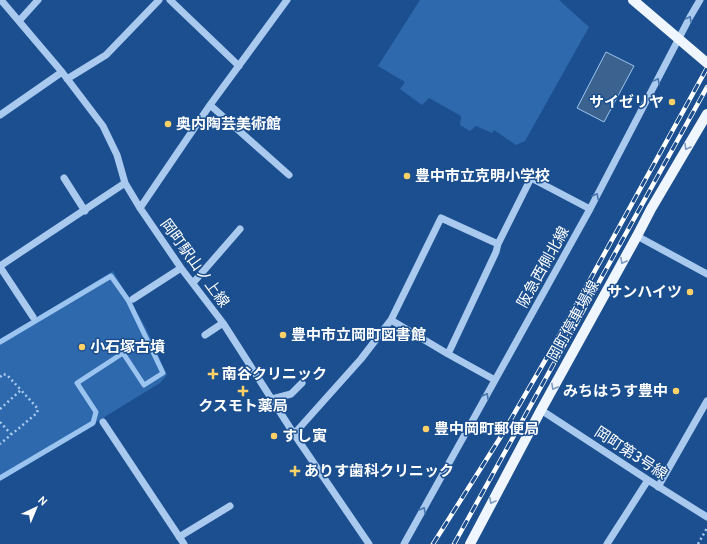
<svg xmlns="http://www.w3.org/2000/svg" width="707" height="544" font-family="Cabin,'Noto Sans JP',sans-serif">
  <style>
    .green { fill: #2e69ad }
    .water { fill: #3c6290; stroke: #9cc4f0 }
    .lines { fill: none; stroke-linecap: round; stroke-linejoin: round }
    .stream { stroke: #9cc4f0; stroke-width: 5 }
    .path { stroke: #a9c9ee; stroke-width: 2.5; stroke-dasharray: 2 3; stroke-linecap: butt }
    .minor { stroke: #a9c9ee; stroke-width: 7 }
    .major { stroke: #f0f6ff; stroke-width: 10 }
    .rail-casing { stroke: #fff; stroke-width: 4.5 }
    .rail { stroke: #1b4f8f; stroke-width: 3; stroke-dasharray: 9; stroke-linecap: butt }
    .oneway { stroke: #4674ac }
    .oneway2 { stroke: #7b9ac1 }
    .poi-dot { fill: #ffd166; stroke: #1b4f8f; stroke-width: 1.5 }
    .labels { text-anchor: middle; stroke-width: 3; stroke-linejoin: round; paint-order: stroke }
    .poi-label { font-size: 15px; font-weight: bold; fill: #fff; stroke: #1b4f8f; text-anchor: start }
    .street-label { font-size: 15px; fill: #fff; stroke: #1b4f8f }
  </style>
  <rect width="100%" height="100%" fill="#1b4f8f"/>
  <path class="green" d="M 420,0 L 559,0 L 589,27 L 525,141 L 516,145 L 494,130 L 492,133 L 476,126 L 470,131 L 460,125 L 461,116 L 429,98 L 422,105 L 400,89 L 405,82 L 378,66 Z
    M 113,271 L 146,328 L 167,375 L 160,383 L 0,481 L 0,340 Z"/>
  <path class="water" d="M 606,52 L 634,66 L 604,122 L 577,108 Z"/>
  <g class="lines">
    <path class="stream" d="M 0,342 L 111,276 L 128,300 L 163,373 L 144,385 L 123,353 L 77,383 L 96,412 L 93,423 L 0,478"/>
    <path class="path" d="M 0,377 L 3,374 L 7,375 L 21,390
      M 0,409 L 21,390 L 38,409 L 37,413 L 0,444
      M 0,422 L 11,434
      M 698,544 L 707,528"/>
    <path class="minor" d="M 1,0 L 62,72 L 103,126 L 117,155 L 125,183 L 140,208 L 181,268 L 223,323 L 294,434 L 369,544
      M 170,0 L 239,66
      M 19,21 L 38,0
      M 67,79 L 106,55 L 159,0
      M 210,105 L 289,175
      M 0,115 L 62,72
      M 64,178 L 85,211
      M 140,208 L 210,105 L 287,0
      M 637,236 L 707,274
      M 0,266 L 125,183
      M 0,267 L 33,317
      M 193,283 L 240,229
      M 133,299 L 181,268
      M 391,320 L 448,354 L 495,380
      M 205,335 L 223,323
      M 448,354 L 496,252 L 498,244 L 531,178 L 590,209
      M 272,399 L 291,394 L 302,383
      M 541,410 L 648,480 L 707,517
      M 103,422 L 184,544
      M 294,434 L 361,359 L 391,320 L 441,218 L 498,244
      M 658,487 L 707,401
      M 179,537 L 230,506
      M 404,544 L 590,209 L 690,17 L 700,0
      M 607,544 L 648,480"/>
    <path class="major" d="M 633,0 L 707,63
      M 470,544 L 541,410 L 637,236 L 651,209 L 707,114"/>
    <g class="rail-casing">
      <path id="rail" d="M 433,544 L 500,438 L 550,352 L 707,68
        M 454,544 L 707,87"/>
    </g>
    <use href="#rail" class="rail"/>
  </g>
  <defs><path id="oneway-chevron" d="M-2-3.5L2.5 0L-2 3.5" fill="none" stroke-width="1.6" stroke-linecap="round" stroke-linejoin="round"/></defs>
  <g class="oneway">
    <use href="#oneway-chevron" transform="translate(689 19) rotate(-62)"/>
    <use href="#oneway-chevron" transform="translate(657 81) rotate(-62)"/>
    <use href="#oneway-chevron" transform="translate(596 196) rotate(-62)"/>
    <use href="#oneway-chevron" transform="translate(486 396) rotate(-61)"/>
    <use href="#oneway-chevron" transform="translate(423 510) rotate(-61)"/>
  </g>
  <g class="oneway2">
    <use href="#oneway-chevron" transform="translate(687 147) rotate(121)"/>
    <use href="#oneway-chevron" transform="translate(623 261) rotate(119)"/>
    <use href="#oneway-chevron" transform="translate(554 387) rotate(119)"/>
    <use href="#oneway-chevron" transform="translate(492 501) rotate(118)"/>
  </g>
  <g class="poi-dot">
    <circle cx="672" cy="102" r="4"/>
    <circle cx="168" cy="124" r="4"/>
    <circle cx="407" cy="176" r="4"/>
    <circle cx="690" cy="292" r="4"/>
    <circle cx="283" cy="335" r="4"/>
    <circle cx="82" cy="347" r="4"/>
    <path d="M211 368h4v4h4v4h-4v4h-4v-4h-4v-4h4z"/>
    <path d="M241 385h4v4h4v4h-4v4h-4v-4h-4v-4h4z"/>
    <circle cx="676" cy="391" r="4"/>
    <circle cx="426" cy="429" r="4"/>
    <circle cx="274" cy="436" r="4"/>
    <path d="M293 465h4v4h4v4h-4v4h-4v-4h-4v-4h4z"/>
  </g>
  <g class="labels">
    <g class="poi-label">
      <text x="664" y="107" text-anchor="end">サイゼリヤ</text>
      <text x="176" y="129">奥内陶芸美術館</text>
      <text x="415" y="181">豊中市立克明小学校</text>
      <text x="682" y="297" text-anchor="end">サンハイツ</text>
      <text x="291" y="340">豊中市立岡町図書館</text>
      <text x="90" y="352">小石塚古墳</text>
      <text x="222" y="379">南谷クリニック</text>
      <text x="668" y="396" text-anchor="end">みちはうす豊中</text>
      <text x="243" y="411" text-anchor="middle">クスモト薬局</text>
      <text x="434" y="434">豊中岡町郵便局</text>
      <text x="282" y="441">すし寅</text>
      <text x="304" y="476">ありす歯科クリニック</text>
    </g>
    <g class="street-label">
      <text transform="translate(195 263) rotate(54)" y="5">岡町駅山ノ上線</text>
      <text transform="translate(543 267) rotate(-61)" y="5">阪急西側北線</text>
      <text transform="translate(573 321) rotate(-61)" y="5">岡町停車場線</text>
      <text transform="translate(631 453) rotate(33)" y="5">岡町第3号線</text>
    </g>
  </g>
  <g transform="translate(36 508) rotate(44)" stroke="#1b4f8f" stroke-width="3" paint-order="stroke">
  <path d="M0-3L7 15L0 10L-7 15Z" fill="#ffffff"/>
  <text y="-6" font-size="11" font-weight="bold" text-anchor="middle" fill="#ffffff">N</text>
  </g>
</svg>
